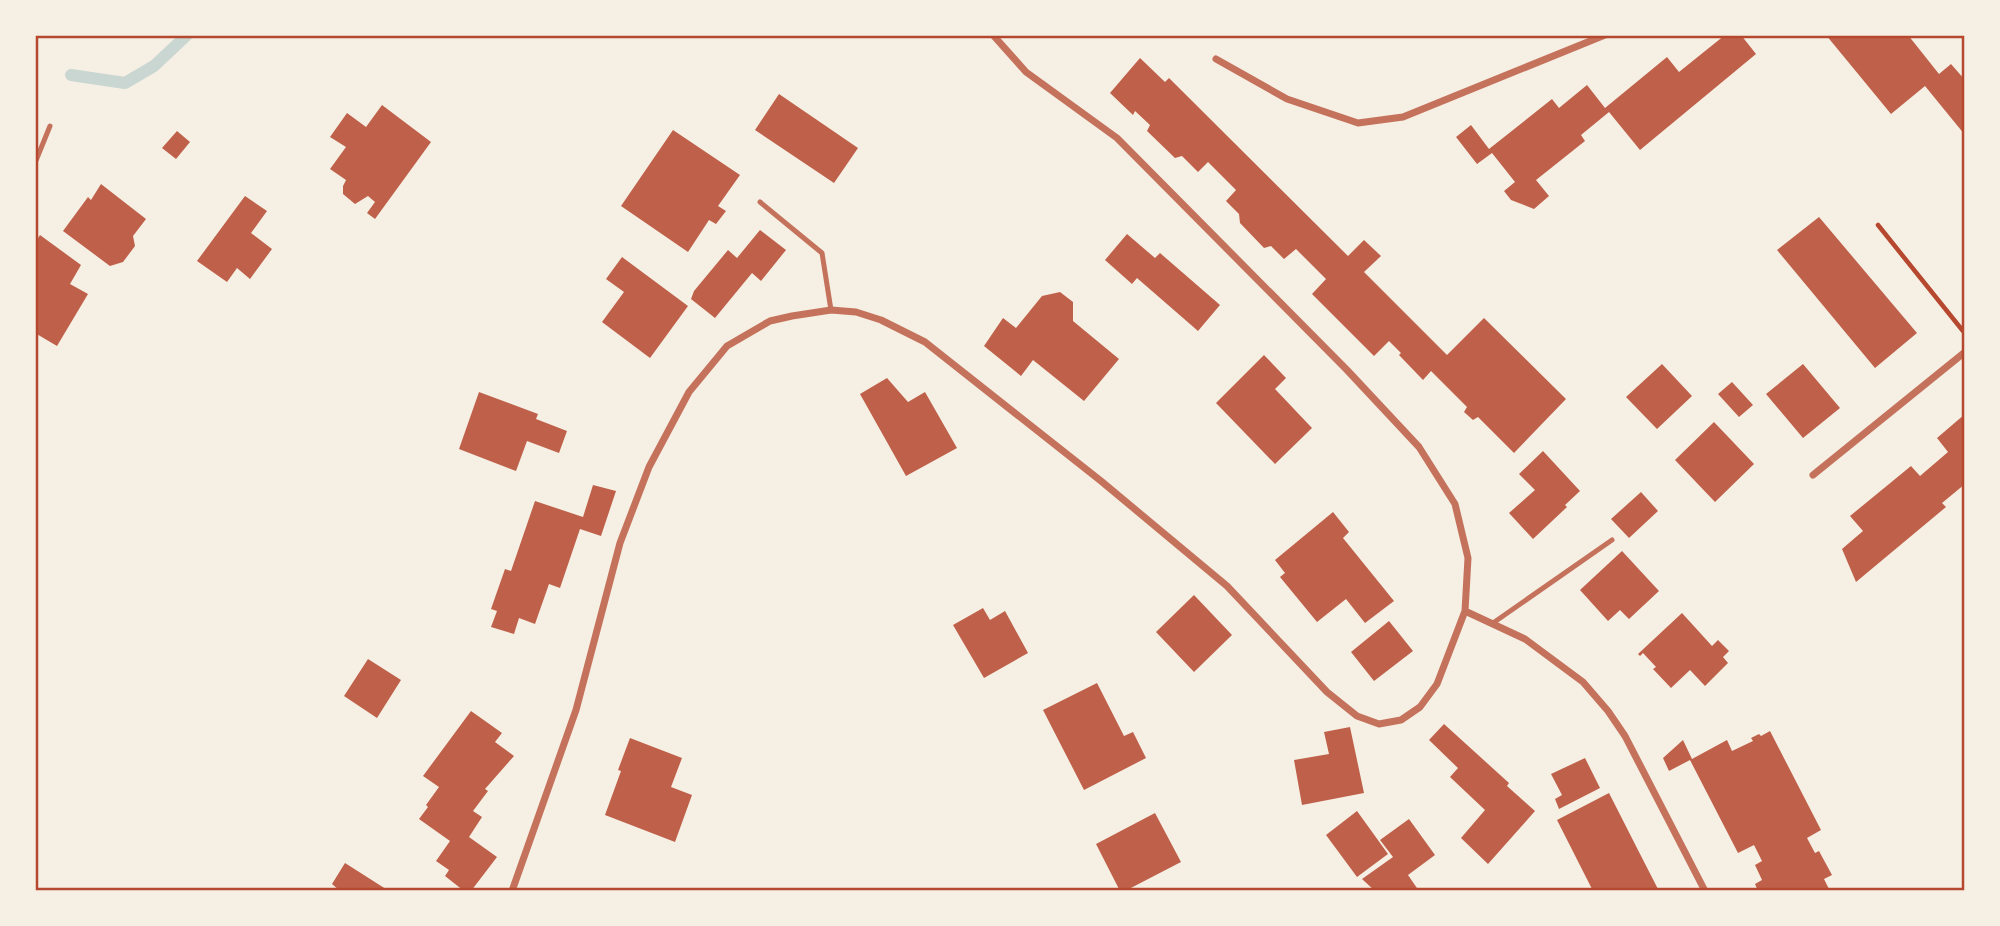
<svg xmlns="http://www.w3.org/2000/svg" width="2000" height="926" font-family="'IBM Plex Serif',serif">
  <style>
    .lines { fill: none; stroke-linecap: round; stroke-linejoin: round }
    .stream { stroke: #c9d6d2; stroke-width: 12 }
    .building { fill: #bf614a }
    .path { stroke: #b5482f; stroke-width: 4.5 }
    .service { stroke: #c5725c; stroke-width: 5 }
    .minor { stroke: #c5725c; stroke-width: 7 }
    .neatline { fill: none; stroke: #b5482f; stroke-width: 2.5 }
  </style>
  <rect width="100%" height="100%" fill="#f6efe4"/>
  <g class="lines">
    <path class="stream" d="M 71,75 L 125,83 L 154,66 L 187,35"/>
  </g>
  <path class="building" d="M 1725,35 L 1741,35 L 1756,54 L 1640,150 L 1609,112 L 1581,135 L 1585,141 L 1536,180 L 1549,196 L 1534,209 L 1511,200 L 1504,191 L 1515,182 L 1492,153 L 1477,164 L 1456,137 L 1471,125 L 1489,149 L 1552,99 L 1559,108 L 1587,85 L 1605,108 L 1667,57 L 1679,72 Z
    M 1826,35 L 1908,35 L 1939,74 L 1951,64 L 1965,80 L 1965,135 L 1925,86 L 1891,114 Z
    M 1140,58 L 1165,82 L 1169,78 L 1348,256 L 1364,240 L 1381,256 L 1364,272 L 1447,355 L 1484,318 L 1566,399 L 1514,453 L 1478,417 L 1473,420 L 1464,412 L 1467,407 L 1431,371 L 1423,380 L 1399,355 L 1401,353 L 1389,341 L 1374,356 L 1312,294 L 1326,279 L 1296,249 L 1284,259 L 1271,246 L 1264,248 L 1240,223 L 1239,214 L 1226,201 L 1236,190 L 1208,162 L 1198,172 L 1182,156 L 1175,158 L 1147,131 L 1150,125 L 1135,111 L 1133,115 L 1110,93 Z
    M 779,94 L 858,148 L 834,183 L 755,130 Z
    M 382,105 L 431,142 L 375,219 L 367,213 L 375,202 L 368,196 L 355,204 L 343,194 L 343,186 L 346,180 L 330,169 L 346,147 L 330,137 L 347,113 L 366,127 Z
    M 673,130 L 740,175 L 718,206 L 726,211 L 716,224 L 709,220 L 688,252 L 621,206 Z
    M 177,131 L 190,142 L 176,159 L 162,148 Z
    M 101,184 L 146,219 L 133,236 L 135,246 L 123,262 L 110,266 L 63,231 L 88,197 L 91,200 Z
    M 245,196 L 267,211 L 251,233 L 272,249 L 250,279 L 237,268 L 227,282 L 197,261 Z
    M 1819,217 L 1917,333 L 1875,368 L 1777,250 Z
    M 760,230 L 786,250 L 761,281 L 752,273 L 715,318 L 691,299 L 694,291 L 728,250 L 737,258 Z
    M 1127,234 L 1155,258 L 1160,253 L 1220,305 L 1198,331 L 1137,278 L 1132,284 L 1105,260 Z
    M 40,235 L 81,265 L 70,284 L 88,294 L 57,346 L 35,333 L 35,243 Z
    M 622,257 L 688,306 L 650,358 L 602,322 L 624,292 L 606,279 Z
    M 1060,292 L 1073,302 L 1073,321 L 1119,359 L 1084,401 L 1033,360 L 1021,376 L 984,346 L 1003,318 L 1016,328 L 1042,296 Z
    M 1264,355 L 1286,378 L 1275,389 L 1312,428 L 1275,464 L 1216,403 Z
    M 1662,364 L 1692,396 L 1657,429 L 1626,397 Z
    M 1803,364 L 1840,408 L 1803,438 L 1766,394 Z
    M 887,378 L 908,402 L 925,392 L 957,448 L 906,476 L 860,394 Z
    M 1732,382 L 1753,405 L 1739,417 L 1718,394 Z
    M 479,392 L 538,414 L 536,419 L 567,431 L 559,453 L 527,441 L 516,471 L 459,449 Z
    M 1965,414 L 1965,484 L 1942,503 L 1946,507 L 1856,582 L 1842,549 L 1863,531 L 1850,516 L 1911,466 L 1920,476 L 1948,452 L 1937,438 Z
    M 1714,422 L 1754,464 L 1715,502 L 1675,460 Z
    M 1543,451 L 1580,491 L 1565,505 L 1567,507 L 1533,539 L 1509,513 L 1535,490 L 1519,474 Z
    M 593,485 L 616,491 L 601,536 L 580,529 L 560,588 L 549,584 L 535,624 L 519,618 L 514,634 L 491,627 L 497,611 L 491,609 L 505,569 L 511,571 L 535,501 L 583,517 Z
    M 1641,492 L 1658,511 L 1629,538 L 1611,519 Z
    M 1333,512 L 1349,532 L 1343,538 L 1394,601 L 1365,623 L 1346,599 L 1317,622 L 1280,577 L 1285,573 L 1275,560 Z
    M 1622,551 L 1659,591 L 1629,619 L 1620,610 L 1608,621 L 1580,590 Z
    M 1194,595 L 1232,635 L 1194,672 L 1156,632 Z
    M 983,608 L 990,620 L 1005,611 L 1028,653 L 984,678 L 953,625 Z
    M 1682,613 L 1712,646 L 1718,640 L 1729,651 L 1723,657 L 1728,663 L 1705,686 L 1690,670 L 1671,688 L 1653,669 L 1656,667 L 1643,653 L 1640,656 L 1638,654 Z
    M 1389,621 L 1413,651 L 1374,681 L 1351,652 Z
    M 368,659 L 401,680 L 377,718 L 344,696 Z
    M 1097,683 L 1124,736 L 1133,732 L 1146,758 L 1084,790 L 1043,710 Z
    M 471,711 L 502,733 L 495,742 L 514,756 L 485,789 L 488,791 L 473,811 L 482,817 L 469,837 L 497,857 L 471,891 L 464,891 L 445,876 L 449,870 L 436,861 L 450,841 L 419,819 L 428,807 L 426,805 L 439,787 L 423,776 Z
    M 1444,724 L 1509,783 L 1507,786 L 1535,811 L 1488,864 L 1461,838 L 1485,810 L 1450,777 L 1458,768 L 1429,740 Z
    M 1350,727 L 1364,793 L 1302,805 L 1294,760 L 1329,754 L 1324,732 Z
    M 1770,731 L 1821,830 L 1807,838 L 1815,853 L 1819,851 L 1832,875 L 1824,879 L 1830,891 L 1758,891 L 1755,884 L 1762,880 L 1755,865 L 1762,861 L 1754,845 L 1738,853 L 1690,760 L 1669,771 L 1663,758 L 1683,740 L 1692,759 L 1727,740 L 1732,751 L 1753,741 L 1751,738 L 1759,734 L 1761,736 Z
    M 630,738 L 682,758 L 671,787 L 692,795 L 675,842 L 605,815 L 621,771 L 618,770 Z
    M 1585,758 L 1600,788 L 1559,809 L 1555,799 L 1562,795 L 1551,774 Z
    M 1609,793 L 1639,852 L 1659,891 L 1593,891 L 1557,820 Z
    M 1357,811 L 1388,854 L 1357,877 L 1326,835 Z
    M 1155,813 L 1181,862 L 1125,891 L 1120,891 L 1096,844 Z
    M 1409,819 L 1435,855 L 1408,875 L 1419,891 L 1375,891 L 1362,879 L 1393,857 L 1380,840 Z
    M 345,863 L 389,891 L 340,891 L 332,884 Z"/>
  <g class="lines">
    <path class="path" d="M 1878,225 L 1963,331"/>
    <path class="service" d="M 35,163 L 50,126
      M 760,202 L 822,253 L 831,310
      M 1493,623 L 1612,540"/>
    <path class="minor" d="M 1216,59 L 1287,99 L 1358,123 L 1403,117 L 1605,35
      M 1813,475 L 1965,352
      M 1465,611 L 1525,639 L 1583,682 L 1608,711 L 1625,736 L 1705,891
      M 512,891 L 576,710 L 620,543 L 649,467 L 689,392 L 727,346 L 770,321 L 792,316 L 831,310 L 856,312 L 881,320 L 925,342 L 1101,481 L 1227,586 L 1327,692 L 1357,716 L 1379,724 L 1401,720 L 1420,707 L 1437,684 L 1465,611 L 1468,558 L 1455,504 L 1419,447 L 1347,370 L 1117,138 L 1026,72 L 993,35"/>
  </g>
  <rect width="2000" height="926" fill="none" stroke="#f6efe4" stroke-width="74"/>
  <rect x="37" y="37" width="1926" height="852" class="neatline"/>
</svg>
